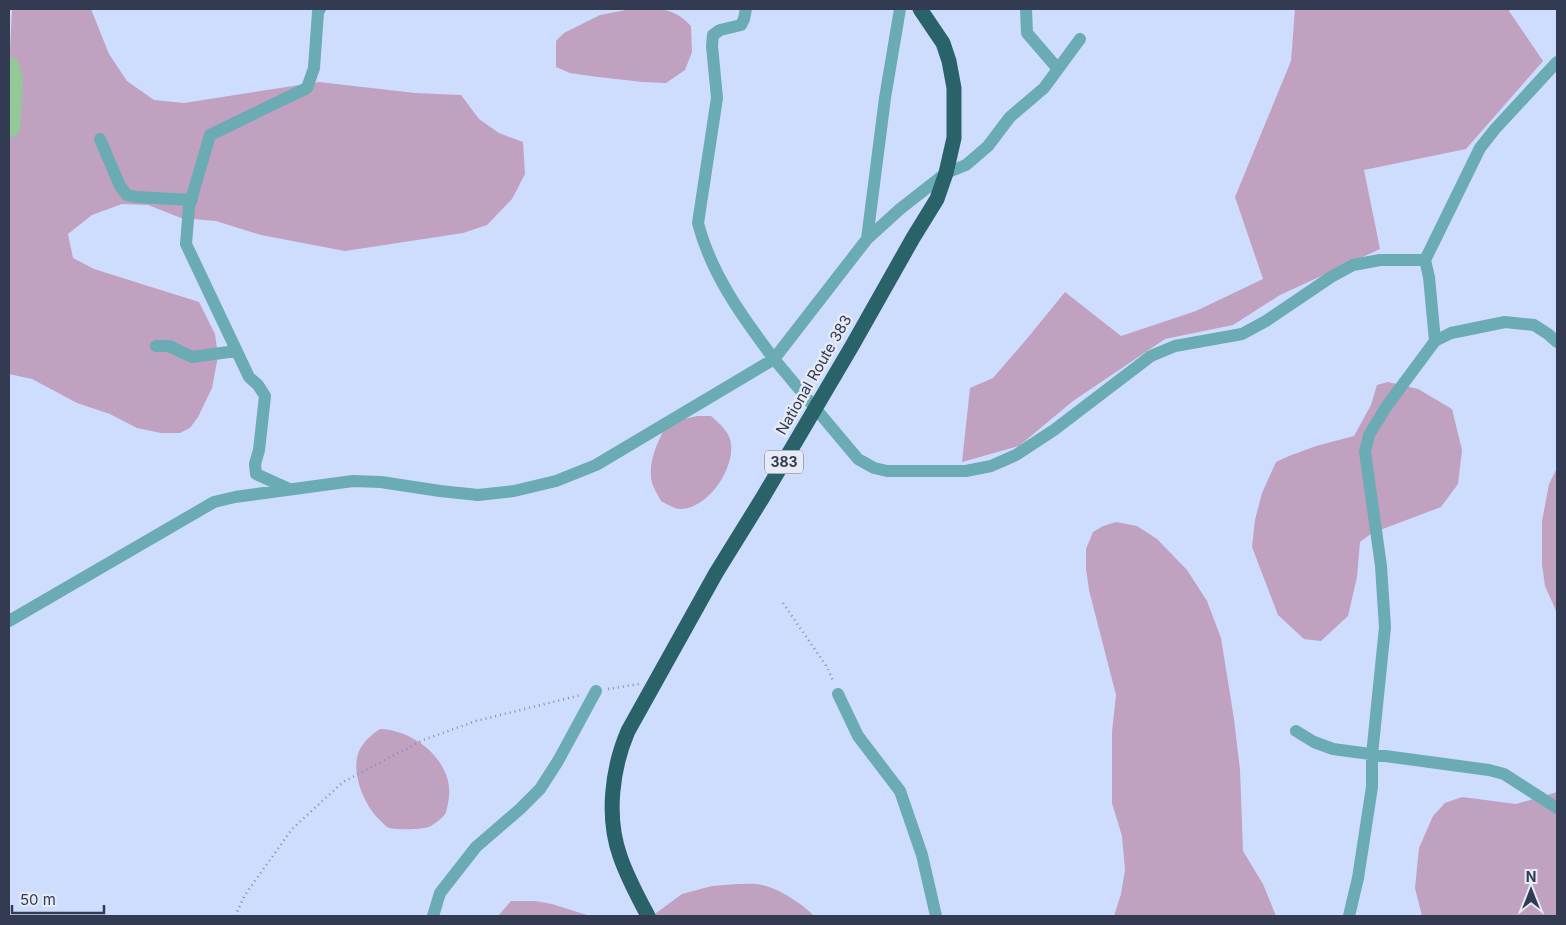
<svg xmlns="http://www.w3.org/2000/svg" width="1566" height="925" font-family="Inter,sans-serif">
  <style>
    .green { fill: #c1a1c0 }
    .lines { fill: none; stroke-linecap: round; stroke-linejoin: round }
    .river { stroke: #93c998; stroke-width: 22 }
    .path { stroke: #838eab; stroke-width: 2.5; stroke-dasharray: 1 4; stroke-linecap: butt }
    .minor { stroke: #6aabb4; stroke-width: 12 }
    .highway { stroke: #2a626a; stroke-width: 15 }
    .labels { text-anchor: middle; stroke-width: 5; stroke-linejoin: round; paint-order: stroke }
    .shield { fill: #e5eaf5; stroke: #687082; stroke-width: 1 }
    .shield-label { font-size: 14px; font-weight: bold; fill: #323b51 }
    .street-label { font-size: 15px; fill: #323b51; stroke: #e5eaf5 }
  </style>
  <rect width="100%" height="100%" fill="#cedcfe"/>
  <path class="green" d="M 12,9 L 91,9 L 109,54 L 127,81 L 154,100 L 184,103 L 319,82 L 415,93 L 461,95 L 479,119 L 499,133 L 523,142 L 525,174 L 512,199 L 487,225 L 463,233 L 345,251 L 261,235 L 216,221 L 181,218 L 148,205 L 122,204 L 92,215 L 68,234 L 73,258 L 94,269 L 199,302 L 215,334 L 218,356 L 212,388 L 198,417 L 190,428 L 180,433 L 161,433 L 137,428 L 110,414 L 77,403 L 32,379 L 9,374 L 9,72 Z
    M 631,9 C 657,9 672,6 691,26 L 692,52 L 685,70 L 666,83 L 643,82 L 598,77 L 570,73 L 556,67 L 556,41 L 564,33 L 600,15 Z
    M 1295,9 L 1510,9 L 1509,11 L 1543,61 L 1466,149 L 1364,170 L 1380,249 L 1280,295 L 1233,325 L 1165,339 L 1073,401 L 1019,446 L 962,462 L 970,388 L 993,378 L 1025,341 L 1065,292 L 1121,336 L 1196,311 L 1263,279 L 1235,197 L 1291,61 Z
    M 1388,382 L 1418,389 L 1452,409 L 1462,450 L 1458,484 L 1441,507 L 1372,533 L 1360,542 L 1357,577 L 1348,616 L 1321,641 L 1304,639 L 1278,615 L 1252,547 L 1255,520 L 1262,493 L 1276,462 L 1289,456 L 1316,446 L 1354,436 L 1371,405 L 1377,385 Z
    M 697,416 L 711,416 C 719,423 730,432 731,444 C 734,469 709,507 682,509 C 676,510 667,504 661,501 C 658,495 654,489 652,483 C 647,462 658,442 667,423 Z
    M 1557,468 L 1557,613 L 1545,586 L 1542,564 L 1542,521 L 1549,484 Z
    M 1116,522 L 1137,526 L 1157,539 L 1187,570 L 1207,601 L 1221,638 L 1234,719 L 1240,770 L 1243,851 L 1263,884 L 1276,916 L 1114,916 L 1121,894 L 1125,870 L 1122,836 L 1112,803 L 1112,732 L 1116,695 L 1089,590 L 1086,569 L 1086,549 L 1093,532 L 1103,526 Z
    M 380,729 C 416,730 457,764 448,803 C 447,806 447,812 445,814 C 443,818 434,824 431,826 C 424,830 396,830 389,828 C 386,827 383,823 380,820 C 365,807 350,772 359,751 C 364,741 371,735 380,729 Z
    M 1557,792 L 1557,916 L 1422,916 L 1415,888 L 1419,848 L 1433,816 L 1445,803 L 1462,797 L 1516,804 Z
    M 738,884 C 745,884 755,883 762,885 C 778,888 803,904 814,916 L 652,916 L 682,894 L 712,886 Z
    M 511,901 L 535,901 L 552,904 L 590,916 L 498,916 Z"/>
  <g class="lines">
    <path class="river" d="M 9,68 L 12,81 L 9,127"/>
    <path class="path" d="M 783,603 L 827,667 L 834,683
      M 608,689 L 639,684
      M 235,916 L 245,895 L 292,829 L 343,782 L 423,740 L 476,721 L 581,695"/>
    <path class="minor" d="M 746,9 L 744,19 L 741,25 L 720,30 L 713,35 L 712,46 L 717,98 L 698,223 C 711,274 743,318 774,359 L 867,239 L 900,209 L 946,173 L 966,165 L 988,146 L 1010,117 L 1044,88 L 1080,39
      M 1026,9 L 1027,33 L 1058,69
      M 100,139 L 120,186 L 127,195 L 136,197 L 192,200
      M 867,239 L 885,98 L 900,9
      M 1435,341 L 1429,277 L 1425,260 L 1430,250 L 1480,148 L 1495,129 L 1557,62
      M 156,346 L 169,346 L 192,357 L 236,351
      M 289,489 L 256,474 L 255,464 L 259,450 L 265,396 L 258,385 L 249,377 L 186,244 L 189,207 L 210,135 L 307,88 L 314,68 L 318,12 L 320,9
      M 9,621 L 214,502 L 235,497 L 353,481 L 381,482 L 440,491 L 478,495 L 514,491 L 556,481 L 596,465 L 774,359 L 858,459 L 874,468 L 887,471 L 966,471 L 991,466 L 1016,455 L 1054,430 L 1151,356 L 1175,346 L 1242,334 L 1266,321 L 1331,277 L 1353,265 L 1380,260 L 1425,260
      M 838,694 L 858,736 L 900,791 L 922,855 L 936,916
      M 1296,731 L 1314,742 L 1333,749 L 1489,770 L 1504,774 L 1557,808
      M 433,916 L 440,893 L 476,847 L 520,809 L 540,789 L 558,761 L 596,691
      M 1349,916 L 1358,878 L 1372,787 L 1372,755 L 1385,627 L 1381,566 L 1365,452 L 1369,435 L 1386,407 L 1435,341 L 1451,333 L 1505,322 L 1534,325 L 1548,334 L 1557,342"/>
    <path class="highway" d="M 648,916 C 638,897 627,877 620,856 C 606,817 612,768 628,731 L 716,573 L 763,497 L 852,346 L 913,238 L 937,199 L 946,173 L 954,138 L 954,88 L 949,61 L 943,43 L 920,9"/>
  </g>
  <g class="labels">
    <rect class="shield" x="765" y="450.5" width="38" height="23" rx="4"/>
    <g class="shield-label">
      <text x="784" y="467">383</text>
    </g>
    <g class="street-label">
      <text transform="translate(814 375) rotate(-60)" y="5">National Route 383</text>
    </g>
  </g>
  <rect width="1566" height="925" fill="none" stroke="#323b51" stroke-width="20"/>
  <g transform="translate(1531 890)" stroke="#e5eaf5" stroke-width="4" paint-order="stroke">
  <path d="M0-4L9 19L0 12L-9 19Z" fill="#323b51"/>
  <text y="-8" font-size="14" font-weight="bold" text-anchor="middle" fill="#323b51">N</text>
  </g>
  <path d="M12 905v8h92v-8" fill="none" stroke="#323b51" stroke-width="2.5"/>
  <text x="20" y="905" font-size="15" fill="#323b51" stroke="#e5eaf5" stroke-width="4" paint-order="stroke">50 m</text>
</svg>
